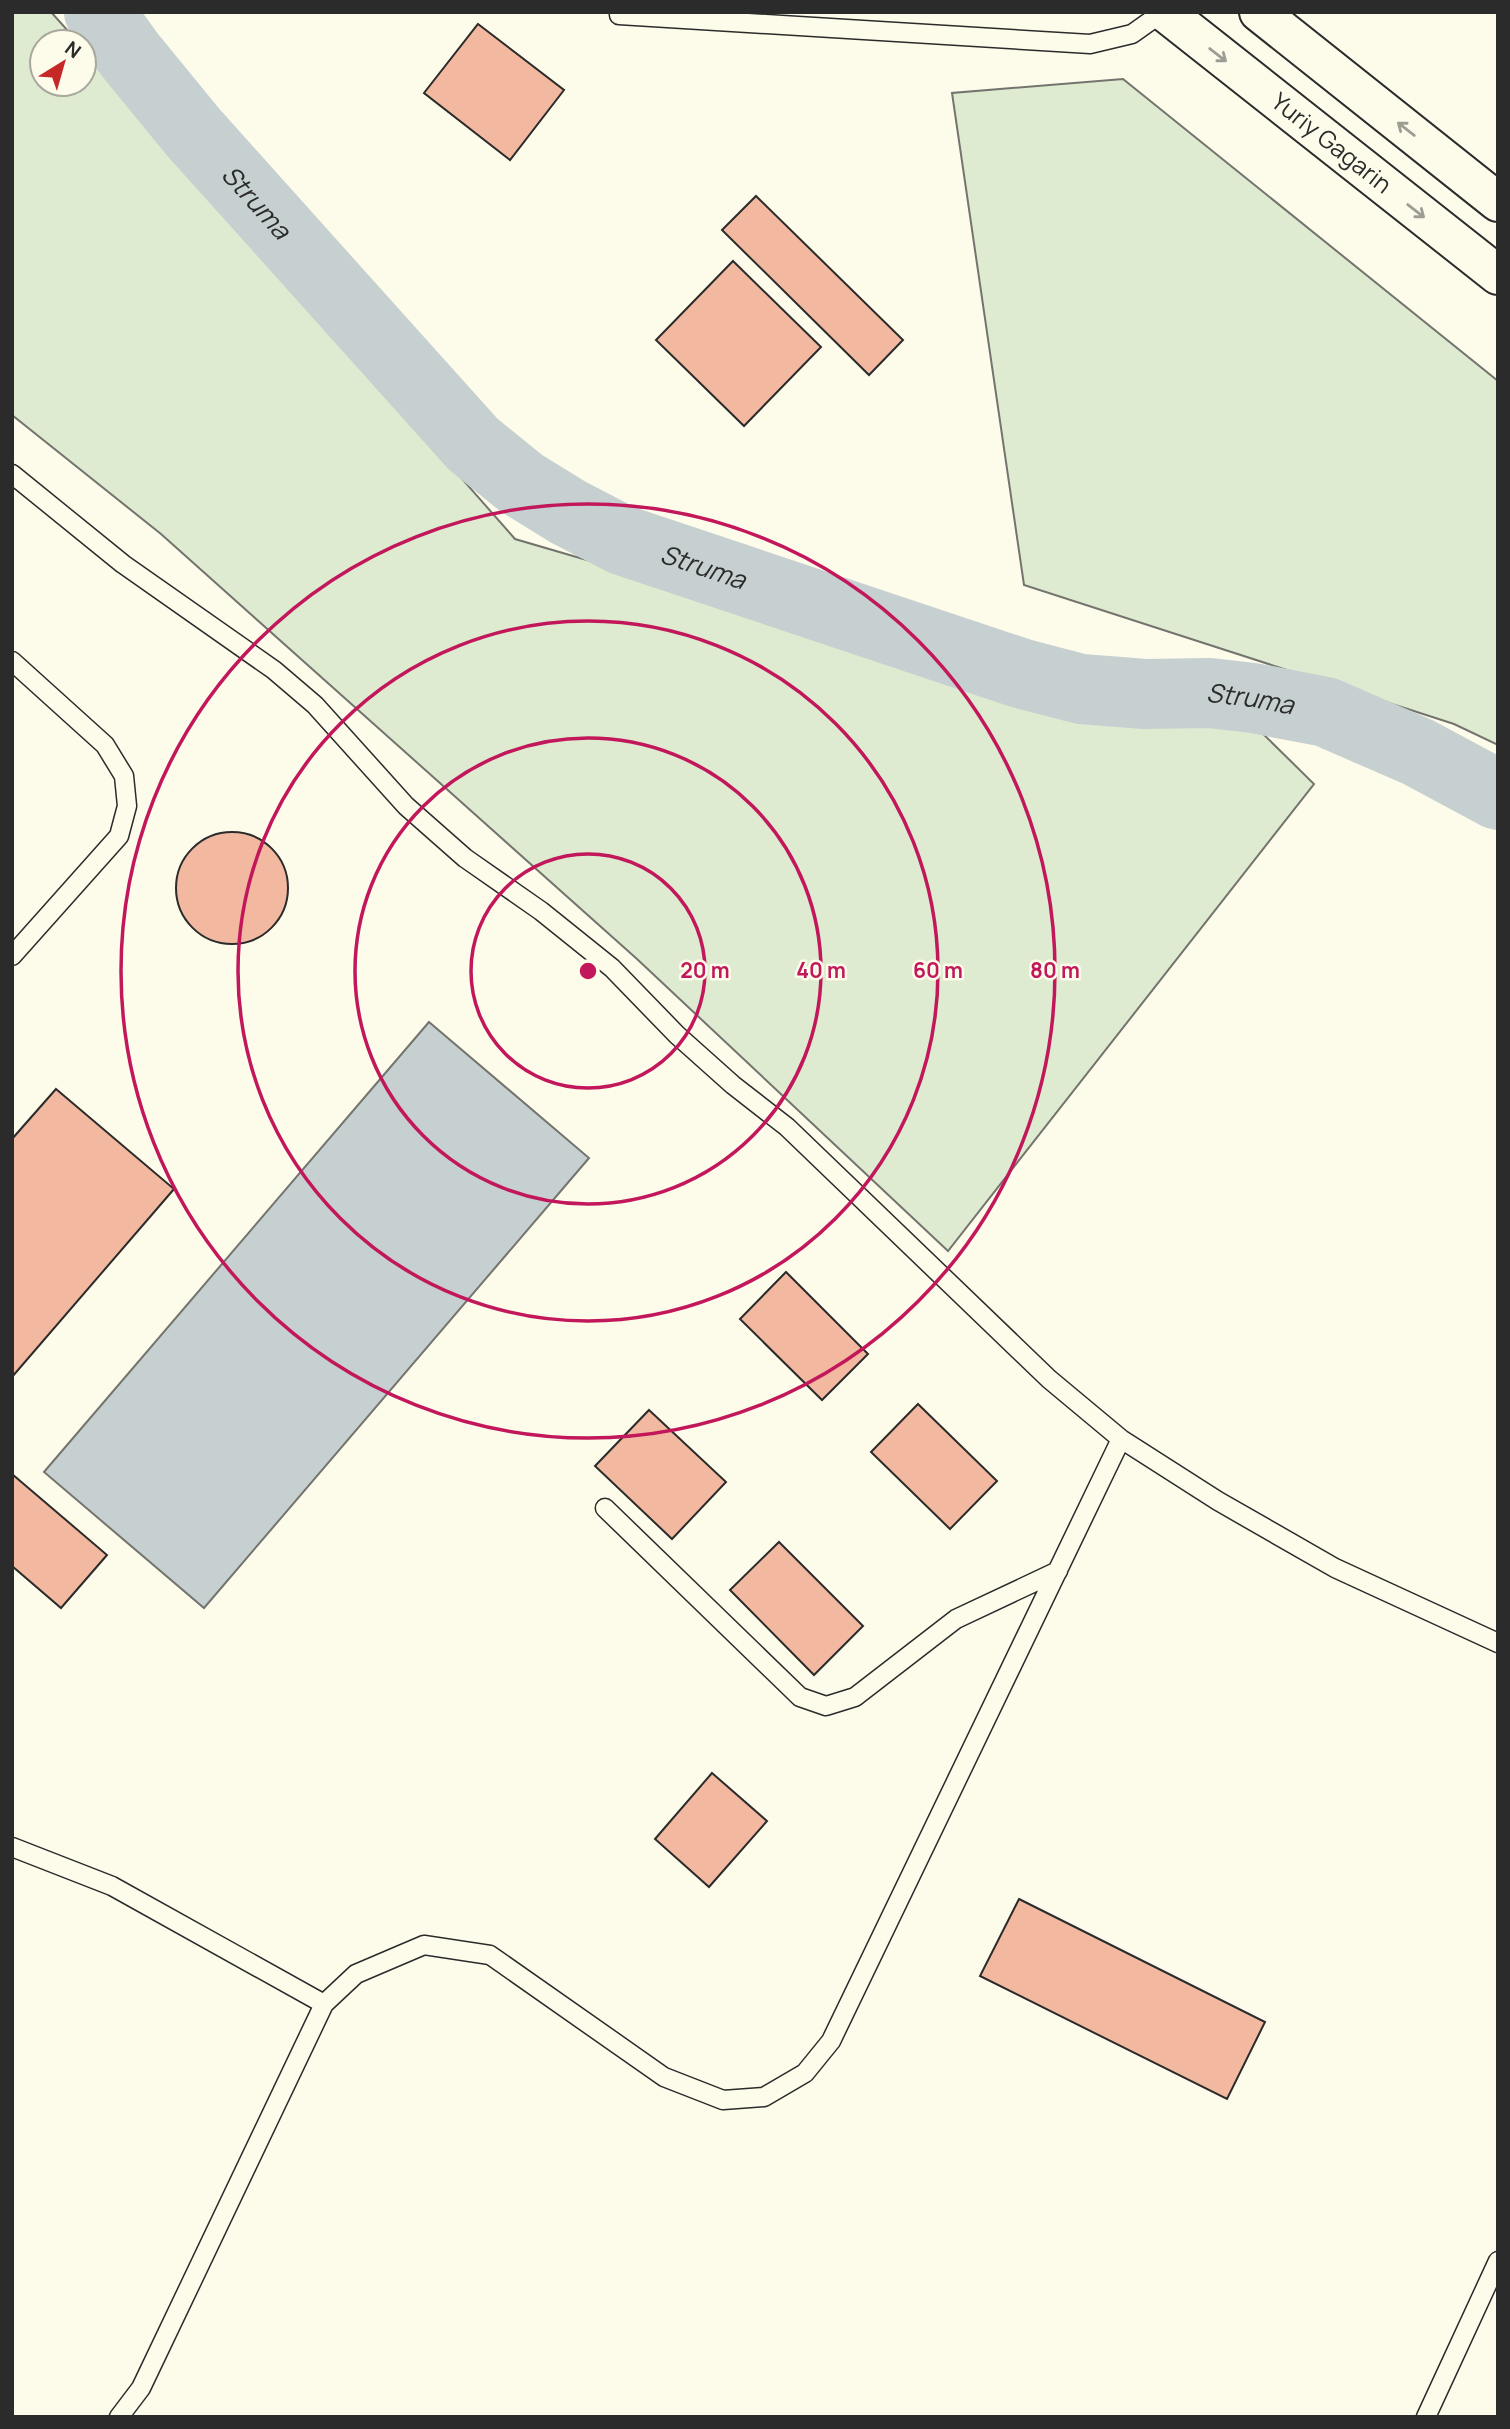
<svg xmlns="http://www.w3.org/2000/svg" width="1510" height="2429" font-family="Manrope,sans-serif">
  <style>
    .green { fill: #deebd1; stroke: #74746e; stroke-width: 2 }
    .water { fill: #c7d0d0; stroke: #74746e; stroke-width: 2 }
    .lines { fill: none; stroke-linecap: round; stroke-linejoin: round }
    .river { stroke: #c7d0d0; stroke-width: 70 }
    .building { fill: #f2b8a0; stroke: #2b2b2b; stroke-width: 2 }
    .lane-casing { stroke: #2b2b2b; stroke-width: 21 }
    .secondary-casing { stroke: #2b2b2b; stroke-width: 42 }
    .lane { stroke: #fdfbea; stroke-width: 18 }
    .secondary { stroke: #fdfbea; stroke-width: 38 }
    .oneway { stroke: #9e9d94 }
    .ring { fill: none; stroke: #c2185b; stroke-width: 3.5 }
    .labels { text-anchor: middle; stroke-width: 5; stroke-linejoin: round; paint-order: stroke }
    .street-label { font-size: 24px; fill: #2b2b2b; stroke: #fdfbea }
    .water-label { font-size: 26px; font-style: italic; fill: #2b2b2b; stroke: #fdfbea }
    .centre { fill: #c2185b; stroke: #fdfbea; stroke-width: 3.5 }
    .ring-label { font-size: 21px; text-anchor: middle; font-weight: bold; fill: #c2185b; stroke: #fdfbea; stroke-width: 5; stroke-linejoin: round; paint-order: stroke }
  </style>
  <rect width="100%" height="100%" fill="#fdfbea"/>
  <path class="green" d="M 12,12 L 51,12 L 78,42 L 42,42 L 42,84 L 84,84 L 84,49 L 515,539 L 1114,714 L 1254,725 L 1314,784 L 948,1251 L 637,959 L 161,534 L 12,415 Z
    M 1123,79 L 1498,381 L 1498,745 L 1454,724 L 1024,585 L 952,93 Z"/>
  <path class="water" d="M 429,1022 L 589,1158 L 204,1608 L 44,1472 Z"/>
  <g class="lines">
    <path class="river" id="s1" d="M 99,12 L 130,55 L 193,132 L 473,444 L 521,483 L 568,512 L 622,540 L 1020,673 L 1081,689 L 1145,694 L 1210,693 L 1253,698 L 1326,712 L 1418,752 L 1498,795"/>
  </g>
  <path class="building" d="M 478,24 L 564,90 L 510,160 L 424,93 Z
    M 756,196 L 903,340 L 869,375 L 722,230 Z
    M 733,261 L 821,347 L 744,426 L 656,340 Z
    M176 888a56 56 0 1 1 112 0a56 56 0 1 1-112 0Z
    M 56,1089 L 174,1189 L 12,1377 L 12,1139 Z
    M 786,1272 L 868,1354 L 822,1400 L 740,1319 Z
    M 918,1404 L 997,1481 L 950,1529 L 871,1452 Z
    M 649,1410 L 726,1482 L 672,1539 L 595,1466 Z
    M 12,1474 L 107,1555 L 61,1608 L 12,1566 Z
    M 779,1542 L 863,1626 L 814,1675 L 730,1590 Z
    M 712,1773 L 767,1821 L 709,1887 L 655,1839 Z
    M 1019,1899 L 1265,2022 L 1227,2099 L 980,1976 Z"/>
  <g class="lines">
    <g class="lane-casing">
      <path id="lane" d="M 619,15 L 1090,44 L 1132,34 L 1163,12
        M 12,474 L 123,564 L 274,670 L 315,705 L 406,806 L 465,858 L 541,911 L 612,968 L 677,1035 L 733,1085 L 787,1127 L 1049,1379 L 1121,1439 L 1218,1501 L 1335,1568 L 1498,1643
        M 12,661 L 105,745 L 124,776 L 127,806 L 119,836 L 12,956
        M 605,1508 L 800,1697 L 826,1706 L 855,1697 L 956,1619 L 1058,1571
        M 12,1847 L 112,1886 L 324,2004
        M 119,2417 L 141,2388 L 324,2004 L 356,1974 L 424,1945 L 490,1955 L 664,2077 L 723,2100 L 764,2097 L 805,2073 L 831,2041 L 1121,1439
        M 1426,2417 L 1498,2261"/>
    </g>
    <g class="secondary-casing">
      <g id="secondary">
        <path id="s2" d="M 1165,12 L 1498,275"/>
        <path d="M 1259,12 L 1498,202"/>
      </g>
    </g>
    <use href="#lane" class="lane"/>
    <use href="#secondary" class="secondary"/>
  </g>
  <defs><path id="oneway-shaft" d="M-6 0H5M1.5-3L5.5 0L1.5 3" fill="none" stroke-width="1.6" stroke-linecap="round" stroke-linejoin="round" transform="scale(1.75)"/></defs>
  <g class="oneway">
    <use href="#oneway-shaft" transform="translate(1218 55) rotate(38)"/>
    <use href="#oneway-shaft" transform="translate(1406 129) rotate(-142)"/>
    <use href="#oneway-shaft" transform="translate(1416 211) rotate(38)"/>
  </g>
  <g class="ring">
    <circle cx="588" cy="971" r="117"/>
    <circle cx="588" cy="971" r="233"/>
    <circle cx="588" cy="971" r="350"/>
    <circle cx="588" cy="971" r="467"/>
  </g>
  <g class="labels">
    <g class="street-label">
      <text dy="8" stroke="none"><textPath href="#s2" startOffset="212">Yuriy Gagarin</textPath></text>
    </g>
    <g class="water-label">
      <text dy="9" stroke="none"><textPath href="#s1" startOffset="247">Struma</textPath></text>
      <text dy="9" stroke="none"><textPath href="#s1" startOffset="835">Struma</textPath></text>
      <text dy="9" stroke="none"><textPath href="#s1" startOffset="1402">Struma</textPath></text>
    </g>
  </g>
  <circle cx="588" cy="971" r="10" class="centre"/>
  <g class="ring-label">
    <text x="705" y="978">20 m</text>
    <text x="821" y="978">40 m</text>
    <text x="938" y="978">60 m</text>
    <text x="1055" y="978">80 m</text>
  </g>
  <rect width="1510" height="2429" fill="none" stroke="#2b2b2b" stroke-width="28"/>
  <g transform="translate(63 63) rotate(37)"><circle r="33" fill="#fdfbea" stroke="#a9a89e" stroke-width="2"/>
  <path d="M0-5L12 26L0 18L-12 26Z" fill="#c62828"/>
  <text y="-10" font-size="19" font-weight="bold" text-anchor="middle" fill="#2b2b2b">N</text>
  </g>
</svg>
